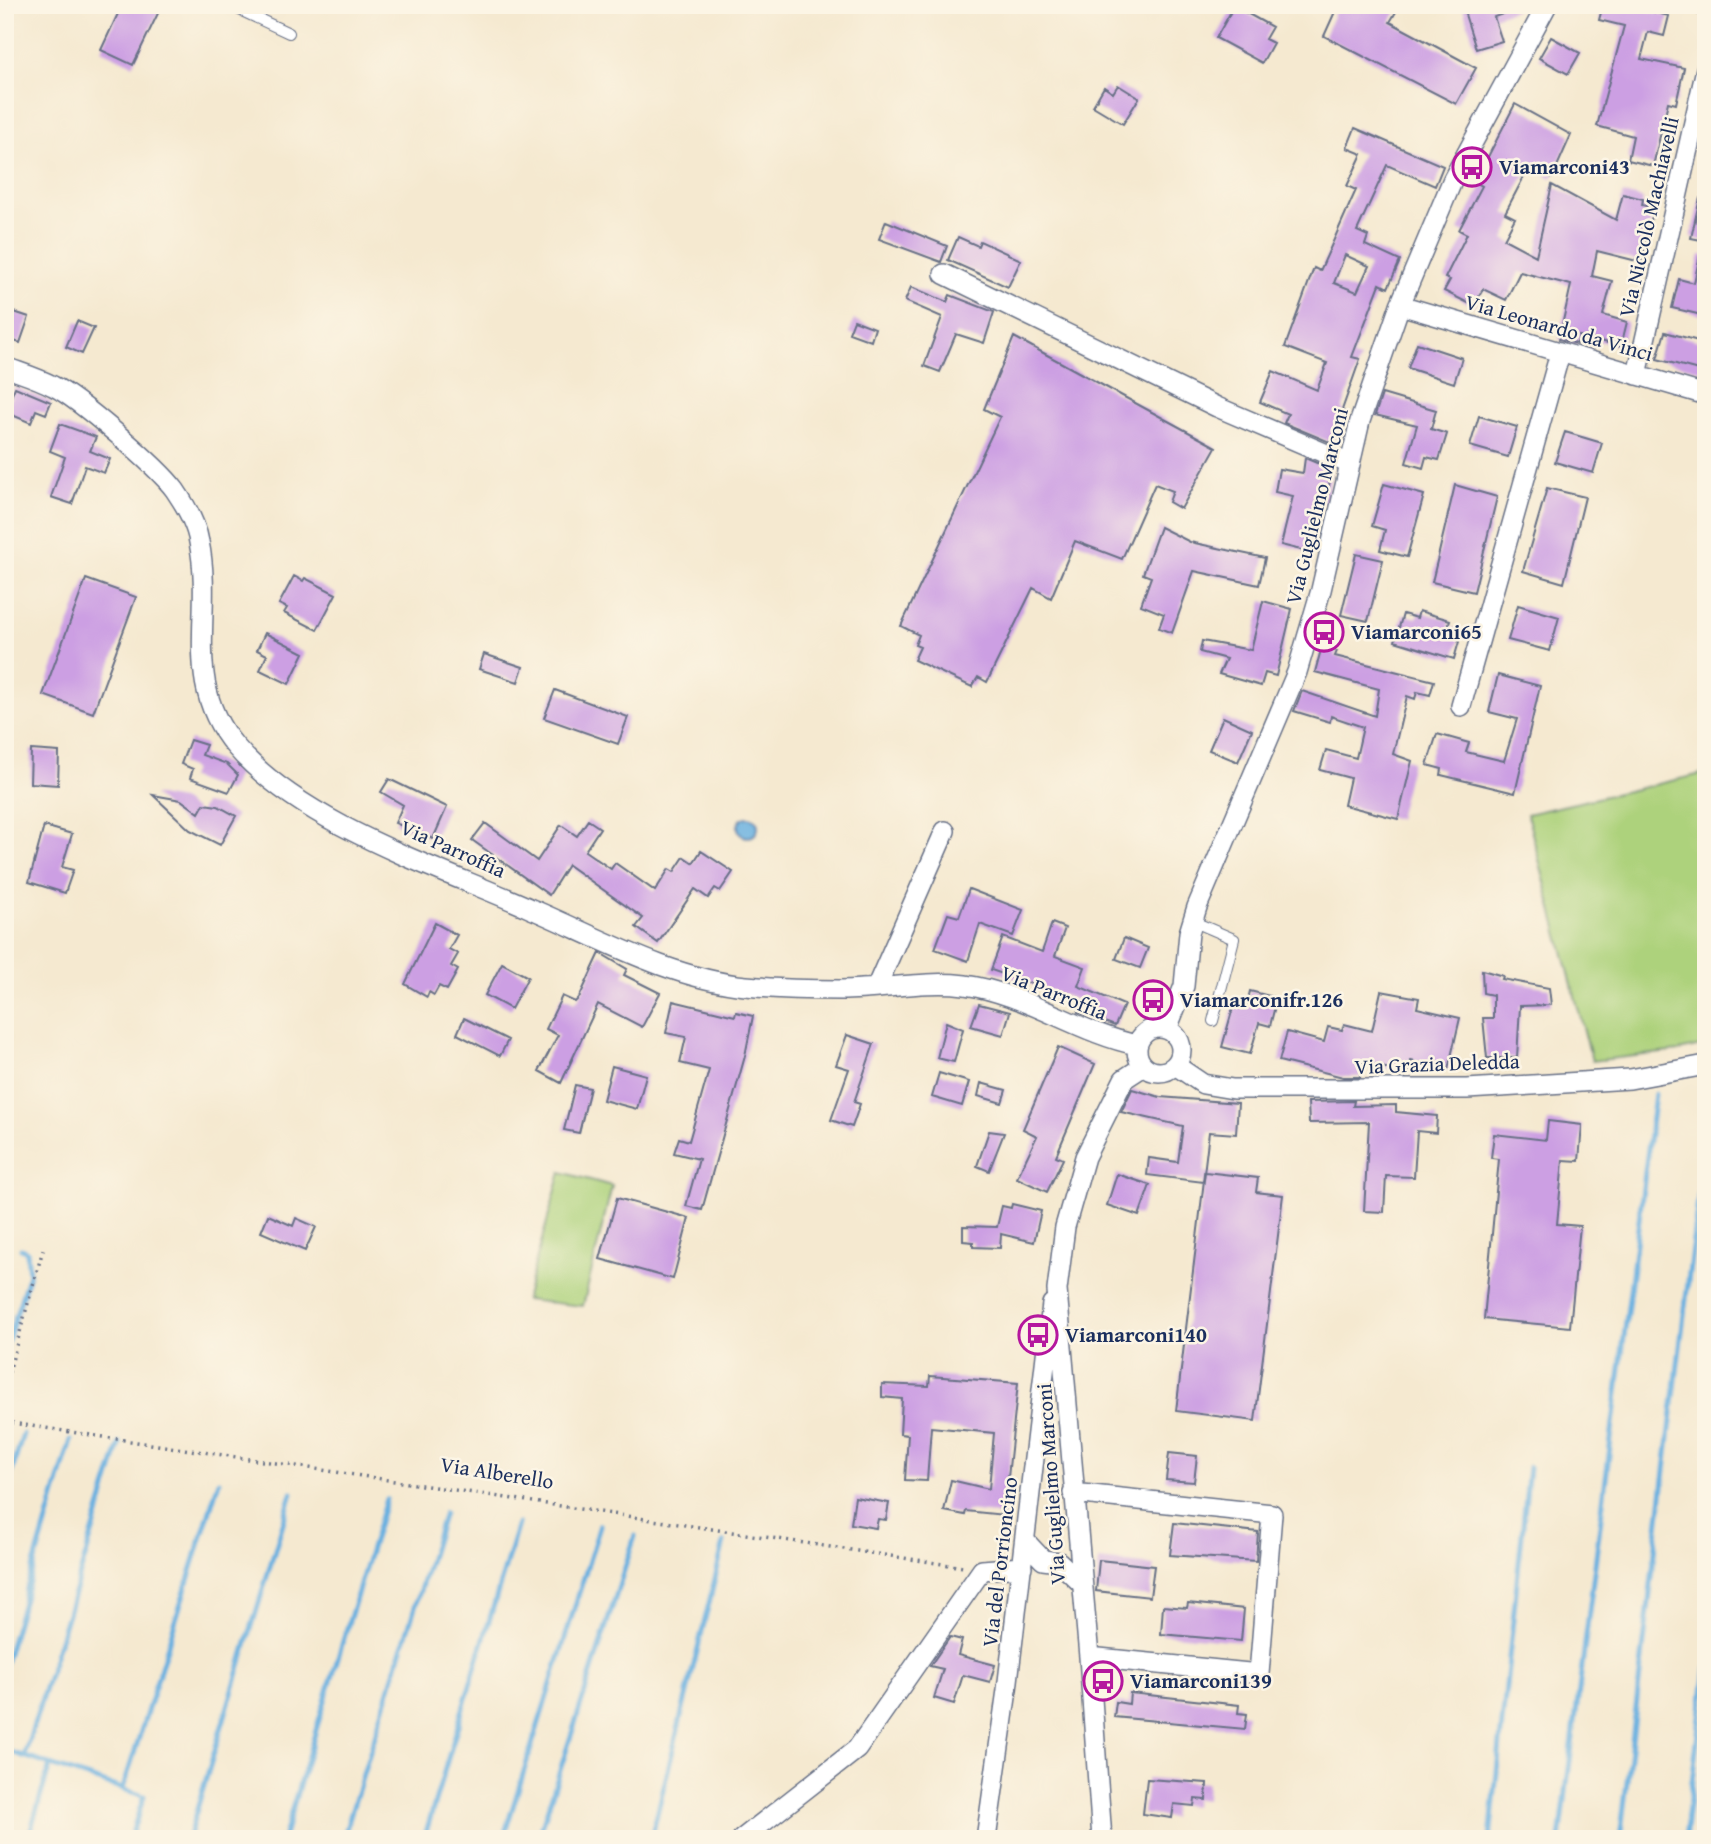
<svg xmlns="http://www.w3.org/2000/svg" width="1711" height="1844" font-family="'Gentium Book Plus',serif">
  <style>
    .green { fill: #add27c; stroke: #64806d; stroke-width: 2 }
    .water { fill: #69b0e0; stroke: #42709f; stroke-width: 2 }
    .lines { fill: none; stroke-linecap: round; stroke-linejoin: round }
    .stream { stroke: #69b0e0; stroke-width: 5 }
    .building { fill: #cc9fe3; fill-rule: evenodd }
    .service-casing { stroke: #677086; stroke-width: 12 }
    .minor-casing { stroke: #677086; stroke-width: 22 }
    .path { stroke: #677086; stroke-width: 3.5; stroke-dasharray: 2 5; stroke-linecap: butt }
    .service { stroke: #fff; stroke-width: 10 }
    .minor { stroke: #fff; stroke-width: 19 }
    .labels { text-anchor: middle; stroke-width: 5; stroke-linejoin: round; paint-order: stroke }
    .poi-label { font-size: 21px; font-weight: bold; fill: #1b2f5e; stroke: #fcf5e5; text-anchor: start }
    .street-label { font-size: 21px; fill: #1b2f5e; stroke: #fcf5e5 }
  </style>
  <rect width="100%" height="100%" fill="#fcf5e5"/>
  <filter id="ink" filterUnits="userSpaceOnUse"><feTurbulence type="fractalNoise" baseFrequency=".0143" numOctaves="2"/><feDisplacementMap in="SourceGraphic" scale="14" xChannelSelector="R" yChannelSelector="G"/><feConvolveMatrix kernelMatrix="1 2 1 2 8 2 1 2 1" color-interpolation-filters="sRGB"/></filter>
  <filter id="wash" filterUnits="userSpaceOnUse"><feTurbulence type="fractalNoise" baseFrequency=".00686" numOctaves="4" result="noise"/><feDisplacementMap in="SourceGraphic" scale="28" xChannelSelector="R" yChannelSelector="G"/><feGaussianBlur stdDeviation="1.57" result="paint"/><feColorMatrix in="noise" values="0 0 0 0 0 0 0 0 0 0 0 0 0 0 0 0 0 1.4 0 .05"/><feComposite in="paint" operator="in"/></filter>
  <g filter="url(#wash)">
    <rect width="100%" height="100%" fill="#f5e9d0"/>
    <path class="green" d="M 1706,773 L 1706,1045 L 1679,1051 L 1592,1061 L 1527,814 Z
      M 561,1172 L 612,1186 L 583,1306 L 525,1300 Z"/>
    <path class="water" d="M738 827a10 10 0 1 1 20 0a10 10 0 1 1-20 0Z"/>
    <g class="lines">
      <path class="stream" d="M 5,1350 L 29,1274 L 27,1252 L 21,1249
        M 5,1495 L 23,1434
        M 5,1663 L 71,1440
        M 5,1750 L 144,1796 L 130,1839
        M 24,1757 L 120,1443
        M 123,1789 L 219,1481
        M 28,1839 L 50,1765
        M 188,1839 L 292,1493
        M 283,1839 L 386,1499
        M 343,1839 L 444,1513
        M 424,1839 L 518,1524
        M 503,1839 L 600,1525
        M 538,1839 L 635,1536
        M 651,1839 L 724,1542
        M 1490,1839 L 1529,1467
        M 1560,1839 L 1655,1094
        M 1620,1839 L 1706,1134
        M 1685,1839 L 1706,1668"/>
    </g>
    <g id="blocks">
      <path class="building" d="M 122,5 L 162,5 L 133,65 L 101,50 Z
        M 1338,5 L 1400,5 L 1390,22 L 1476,68 L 1456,104 L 1324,36 Z
        M 1462,5 L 1519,5 L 1520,8 L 1494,17 L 1502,41 L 1476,49 Z
        M 1603,5 L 1625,5 L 1669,16 L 1664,36 L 1648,32 L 1641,59 L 1684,68 L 1676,104 L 1668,102 L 1653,166 L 1628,160 L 1633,136 L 1597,126 L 1624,26 L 1599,20 Z
        M 1234,6 L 1272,27 L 1265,39 L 1273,43 L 1262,63 L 1216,38 Z
        M 1551,37 L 1580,53 L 1568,74 L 1539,58 Z
        M 1118,85 L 1139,98 L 1123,124 L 1093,106 L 1104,87 L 1113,93 Z
        M 1515,104 L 1571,135 L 1552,178 L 1529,167 L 1505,213 L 1515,218 L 1504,239 L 1536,256 L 1552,185 L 1616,220 L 1623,194 L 1643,199 L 1642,205 L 1654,208 L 1641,262 L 1597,251 L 1592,276 L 1612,281 L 1603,315 L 1627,322 L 1621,346 L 1579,336 L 1577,344 L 1559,339 L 1571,285 L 1520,272 L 1506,300 L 1483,289 L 1474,306 L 1444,291 L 1450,280 L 1445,278 L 1467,234 L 1459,230 L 1482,186 L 1475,182 Z
        M 1355,128 L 1443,166 L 1435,186 L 1387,165 L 1357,231 L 1368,236 L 1365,245 L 1400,261 L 1388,288 L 1380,284 L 1352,357 L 1360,359 L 1342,410 L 1345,412 L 1332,443 L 1284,423 L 1288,414 L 1260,402 L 1273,371 L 1317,390 L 1327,363 L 1285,347 L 1314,268 L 1320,271 L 1356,190 L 1347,186 L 1362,154 L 1347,148 ZM 1345,255 L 1369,266 L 1357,292 L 1334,283 Z
        M 1700,198 L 1706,198 L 1706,241 L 1691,238 Z
        M 886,221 L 947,246 L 941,262 L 879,239 Z
        M 958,237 L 978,246 L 980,241 L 1021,260 L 1008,287 L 948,260 Z
        M 1700,255 L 1706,256 L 1706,316 L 1672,308 L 1679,279 L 1694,283 Z
        M 911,287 L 947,302 L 950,295 L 994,312 L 984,343 L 956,334 L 940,372 L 924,366 L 942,317 L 905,301 Z
        M 5,309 L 29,317 L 20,343 L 5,338 Z
        M 854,320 L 875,328 L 871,341 L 849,333 Z
        M 77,321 L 94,328 L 82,354 L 66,347 Z
        M 1665,332 L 1706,343 L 1706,372 L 1657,359 Z
        M 1014,337 L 1216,447 L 1181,509 L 1169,502 L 1173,491 L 1155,484 L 1122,559 L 1075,541 L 1051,598 L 1033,588 L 987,682 L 978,677 L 972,687 L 914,660 L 920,647 L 915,645 L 919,635 L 901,626 L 1000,417 L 984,409 Z
        M 1417,343 L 1462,358 L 1454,383 L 1408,368 Z
        M 15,387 L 51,402 L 46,414 L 36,410 L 31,423 L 5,412 Z
        M 1382,394 L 1436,410 L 1431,429 L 1447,434 L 1439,460 L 1426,457 L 1423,468 L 1406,463 L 1417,425 L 1375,415 Z
        M 1479,416 L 1517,427 L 1508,457 L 1470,446 Z
        M 60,424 L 96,437 L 90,451 L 110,459 L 104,473 L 85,466 L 72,504 L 51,497 L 65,457 L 50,451 Z
        M 1565,432 L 1602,443 L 1593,473 L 1555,462 Z
        M 1305,458 L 1331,469 L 1327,504 L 1321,502 L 1309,552 L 1281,545 L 1293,496 L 1275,492 L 1279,469 L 1303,473 Z
        M 1384,484 L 1424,495 L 1407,557 L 1380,550 L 1385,530 L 1372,526 Z
        M 1455,485 L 1497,497 L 1474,592 L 1432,582 Z
        M 1547,488 L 1585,497 L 1564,583 L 1523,571 Z
        M 1160,527 L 1190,542 L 1265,558 L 1259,585 L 1194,571 L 1172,633 L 1159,628 L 1164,614 L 1141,605 L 1151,577 L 1143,574 Z
        M 1356,554 L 1383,560 L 1368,621 L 1341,615 Z
        M 294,576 L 303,581 L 305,578 L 336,594 L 317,630 L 284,613 L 287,608 L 279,604 Z
        M 86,579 L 136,597 L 93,713 L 43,695 Z
        M 1263,601 L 1292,609 L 1276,676 L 1265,673 L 1261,686 L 1219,674 L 1226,659 L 1200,652 L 1202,641 L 1251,650 Z
        M 1518,605 L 1559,617 L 1550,651 L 1508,640 Z
        M 1419,611 L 1450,620 L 1448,626 L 1462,631 L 1454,659 L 1395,641 L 1403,614 L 1417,618 Z
        M 265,633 L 304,653 L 289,684 L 260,670 L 267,655 L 257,650 Z
        M 1322,646 L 1337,651 L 1335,656 L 1434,681 L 1430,695 L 1417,692 L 1415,699 L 1407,696 L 1393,754 L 1412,761 L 1398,819 L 1344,805 L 1350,778 L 1320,770 L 1326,750 L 1356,758 L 1363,727 L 1331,716 L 1330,722 L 1294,711 L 1302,691 L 1375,716 L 1379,689 L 1315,672 Z
        M 484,654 L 523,667 L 518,682 L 479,669 Z
        M 1498,675 L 1540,686 L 1515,793 L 1441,775 L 1442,769 L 1427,765 L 1437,734 L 1469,743 L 1466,752 L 1504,761 L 1517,719 L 1489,712 Z
        M 555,690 L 628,717 L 618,744 L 544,718 Z
        M 1223,717 L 1252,730 L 1238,762 L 1209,750 Z
        M 190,740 L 206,745 L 202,755 L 227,764 L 238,775 L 229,792 L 190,778 L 193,769 L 181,764 Z
        M 31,750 L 59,752 L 58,785 L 30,783 Z
        M 389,779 L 447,807 L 433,839 L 395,823 L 403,805 L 381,792 Z
        M 153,795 L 181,800 L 199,813 L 204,804 L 218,806 L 236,816 L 220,845 L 190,830 Z
        M 588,820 L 600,828 L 585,851 L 611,869 L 615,863 L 655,891 L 669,869 L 674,872 L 684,857 L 693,863 L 701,851 L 733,872 L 720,891 L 715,888 L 708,898 L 695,889 L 658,943 L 636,927 L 643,918 L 568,865 L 549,895 L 472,840 L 485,823 L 537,861 L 561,825 L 577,836 Z
        M 44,826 L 72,834 L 62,867 L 73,870 L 65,893 L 29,882 Z
        M 969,889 L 1023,910 L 1013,936 L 980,924 L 968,961 L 935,949 L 948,914 L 959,917 Z
        M 435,923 L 457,935 L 449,949 L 458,954 L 451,966 L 458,970 L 447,990 L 439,986 L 434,995 L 429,992 L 427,997 L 405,984 Z
        M 1052,923 L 1065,928 L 1055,956 L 1085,967 L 1078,986 L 1124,1005 L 1115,1026 L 1078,1012 L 1083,1002 L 991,970 L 1003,937 L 1042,952 Z
        M 1124,938 L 1148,948 L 1140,968 L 1116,959 Z
        M 600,953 L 627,969 L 624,975 L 660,993 L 642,1027 L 598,1004 L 561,1083 L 539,1071 L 558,1035 L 546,1029 L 562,996 L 575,1002 L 579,998 Z
        M 502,963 L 528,977 L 511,1009 L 485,995 Z
        M 1482,970 L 1503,976 L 1502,979 L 1549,988 L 1551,1005 L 1520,1006 L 1517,1058 L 1487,1058 L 1483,1018 L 1493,1018 L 1493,995 L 1483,993 Z
        M 1250,991 L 1277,998 L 1270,1026 L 1259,1023 L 1250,1054 L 1222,1047 L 1234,1004 L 1246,1008 Z
        M 1381,991 L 1419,998 L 1417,1008 L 1460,1018 L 1448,1070 L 1411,1061 L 1408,1073 L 1363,1063 L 1360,1077 L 1343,1077 L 1279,1061 L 1287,1032 L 1324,1042 L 1328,1027 L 1342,1030 L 1344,1024 L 1372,1031 Z
        M 673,1001 L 735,1016 L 736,1012 L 753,1016 L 745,1056 L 702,1210 L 686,1206 L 699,1159 L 674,1153 L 679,1138 L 689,1141 L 709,1070 L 680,1063 L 686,1037 L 666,1033 Z
        M 979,1004 L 1010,1012 L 1003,1035 L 971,1026 Z
        M 464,1018 L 508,1040 L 500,1056 L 457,1034 Z
        M 946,1022 L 963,1029 L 954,1062 L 937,1058 Z
        M 847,1035 L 874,1044 L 854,1102 L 860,1104 L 852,1127 L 831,1120 L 849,1069 L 836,1065 Z
        M 1058,1047 L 1095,1064 L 1056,1156 L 1063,1159 L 1047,1192 L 1017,1178 L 1037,1136 L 1023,1129 Z
        M 612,1066 L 646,1075 L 637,1109 L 603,1100 Z
        M 939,1073 L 969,1082 L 962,1106 L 932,1097 Z
        M 981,1083 L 1006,1090 L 1002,1103 L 978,1096 Z
        M 575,1085 L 590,1088 L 579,1133 L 564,1130 Z
        M 1132,1089 L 1160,1097 L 1238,1103 L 1236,1134 L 1209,1132 L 1203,1182 L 1147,1175 L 1149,1158 L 1178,1162 L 1183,1126 L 1121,1112 Z
        M 1354,1101 L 1353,1106 L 1396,1105 L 1396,1112 L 1437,1116 L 1436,1133 L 1417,1131 L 1414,1177 L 1386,1176 L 1384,1212 L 1364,1211 L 1369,1122 L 1309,1123 L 1308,1102 Z
        M 1548,1121 L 1582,1125 L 1579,1161 L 1563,1160 L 1557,1224 L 1580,1226 L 1570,1327 L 1484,1319 L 1499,1159 L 1491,1158 L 1494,1134 L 1546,1140 Z
        M 989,1131 L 1004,1133 L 989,1171 L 977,1166 Z
        M 1205,1172 L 1258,1178 L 1256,1192 L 1283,1195 L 1255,1421 L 1176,1411 Z
        M 1117,1174 L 1150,1185 L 1139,1216 L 1107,1205 Z
        M 617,1198 L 689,1218 L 673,1279 L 600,1259 Z
        M 1012,1204 L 1041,1211 L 1034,1242 L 1001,1234 L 1000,1248 L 973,1247 L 973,1242 L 963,1241 L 963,1226 L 997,1227 L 1002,1206 L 1011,1208 Z
        M 268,1215 L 293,1226 L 296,1218 L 316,1227 L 305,1251 L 261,1232 Z
        M 930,1376 L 1018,1383 L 1004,1515 L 966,1511 L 965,1515 L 944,1511 L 951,1480 L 989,1489 L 994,1433 L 931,1427 L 927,1481 L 905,1480 L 908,1435 L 900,1434 L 902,1399 L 882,1397 L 882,1384 L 929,1386 Z
        M 1169,1453 L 1197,1456 L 1194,1482 L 1166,1480 Z
        M 855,1497 L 889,1503 L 886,1520 L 878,1519 L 876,1528 L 851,1524 Z
        M 1174,1523 L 1258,1532 L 1256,1561 L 1170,1555 Z
        M 1099,1560 L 1154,1566 L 1150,1597 L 1096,1591 Z
        M 1188,1603 L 1244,1609 L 1241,1641 L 1161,1634 L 1163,1606 L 1187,1608 Z
        M 950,1637 L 962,1640 L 958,1655 L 995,1665 L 990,1682 L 963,1675 L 954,1704 L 934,1698 L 943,1669 L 930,1666 Z
        M 1130,1693 L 1239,1705 L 1238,1713 L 1247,1714 L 1245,1729 L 1114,1717 L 1116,1702 L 1129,1704 Z
        M 1147,1779 L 1207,1783 L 1206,1800 L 1195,1799 L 1194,1806 L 1174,1804 L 1172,1818 L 1143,1814 Z"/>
    </g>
  </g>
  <g filter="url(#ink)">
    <use href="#blocks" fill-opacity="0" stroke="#677086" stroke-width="2"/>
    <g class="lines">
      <g class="service-casing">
        <path id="service" d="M 229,5 L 289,33
          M 1192,921 L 1234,939 L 1213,1021"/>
      </g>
      <g class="minor-casing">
        <path id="minor" d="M 1701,5 L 1706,6
          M 944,274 L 1217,407 L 1350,464
          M 1400,305 L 1706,395
          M 5,367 C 21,373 38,378 53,386 C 78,398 158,467 175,490 C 186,506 196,523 199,542 C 214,614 181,682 235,746 C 302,824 434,866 527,907 C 598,937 669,978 746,986 C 777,989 810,990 841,990 C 882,990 924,980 965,985 C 1025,993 1078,1033 1137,1045
          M 1637,375 L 1706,69
          M 1461,706 L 1560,353
          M 876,988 L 945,831
          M1137 1050a22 22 0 1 1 44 0a22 22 0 1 1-44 0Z
          M 1167,1029 L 1184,986 L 1189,933 L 1197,907 L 1297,672 L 1321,590 L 1360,421 L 1400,305 L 1453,179 L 1547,5
          M 1175,1065 L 1203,1084 L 1233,1089 L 1467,1089 L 1630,1079 L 1706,1065
          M 1073,1493 L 1272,1514 L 1259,1674 L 1089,1657
          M 1025,1541 L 1043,1560 L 1059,1562 L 1081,1583
          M 742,1839 L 857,1749 L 982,1570 L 1022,1567
          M 986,1839 L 1007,1690 L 1052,1304
          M 1102,1839 L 1089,1657 L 1057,1290 L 1065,1227 L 1085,1157 L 1124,1079 L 1144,1066"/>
      </g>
      <path class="path" d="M 5,1386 L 44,1246
        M 5,1422 L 963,1567"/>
      <use href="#service" class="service"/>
      <use href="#minor" class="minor"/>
    </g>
  </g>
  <defs>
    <g id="bus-ring" transform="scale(2.0125)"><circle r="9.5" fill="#fcf5e5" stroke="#b5179e" stroke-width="1.5"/><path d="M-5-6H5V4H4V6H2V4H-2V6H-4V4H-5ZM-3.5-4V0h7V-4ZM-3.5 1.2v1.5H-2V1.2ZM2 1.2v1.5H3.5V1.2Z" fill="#b5179e"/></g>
  </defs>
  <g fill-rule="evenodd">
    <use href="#bus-ring" x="1472" y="167"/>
    <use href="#bus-ring" x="1324" y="632"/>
    <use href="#bus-ring" x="1153" y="1000"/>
    <use href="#bus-ring" x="1038" y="1335"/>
    <use href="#bus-ring" x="1103" y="1681"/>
  </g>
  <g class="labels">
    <g class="poi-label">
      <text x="1499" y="174">Viamarconi43</text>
      <text x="1351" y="639">Viamarconi65</text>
      <text x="1180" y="1007">Viamarconifr.126</text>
      <text x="1065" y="1342">Viamarconi140</text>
      <text x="1130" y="1688">Viamarconi139</text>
    </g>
    <g class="street-label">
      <text transform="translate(1649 217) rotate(-77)" y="7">Via Niccolò Machiavelli</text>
      <text transform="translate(1559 328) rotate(16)" y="7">Via Leonardo da Vinci</text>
      <text transform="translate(1317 506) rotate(-76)" y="7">Via Guglielmo Marconi</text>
      <text transform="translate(453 849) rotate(24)" y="7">Via Parroffia</text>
      <text transform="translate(1054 993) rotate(22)" y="7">Via Parroffia</text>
      <text transform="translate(1437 1064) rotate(-2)" y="7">Via Grazia Deledda</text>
      <text transform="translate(497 1473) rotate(9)" y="7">Via Alberello</text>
      <text transform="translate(1051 1484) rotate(-94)" y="7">Via Guglielmo Marconi</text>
      <text transform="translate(1000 1562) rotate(-83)" y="7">Via del Porrioncino</text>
    </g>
  </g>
  <rect width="1711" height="1844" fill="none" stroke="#fcf5e5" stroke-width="28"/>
</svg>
